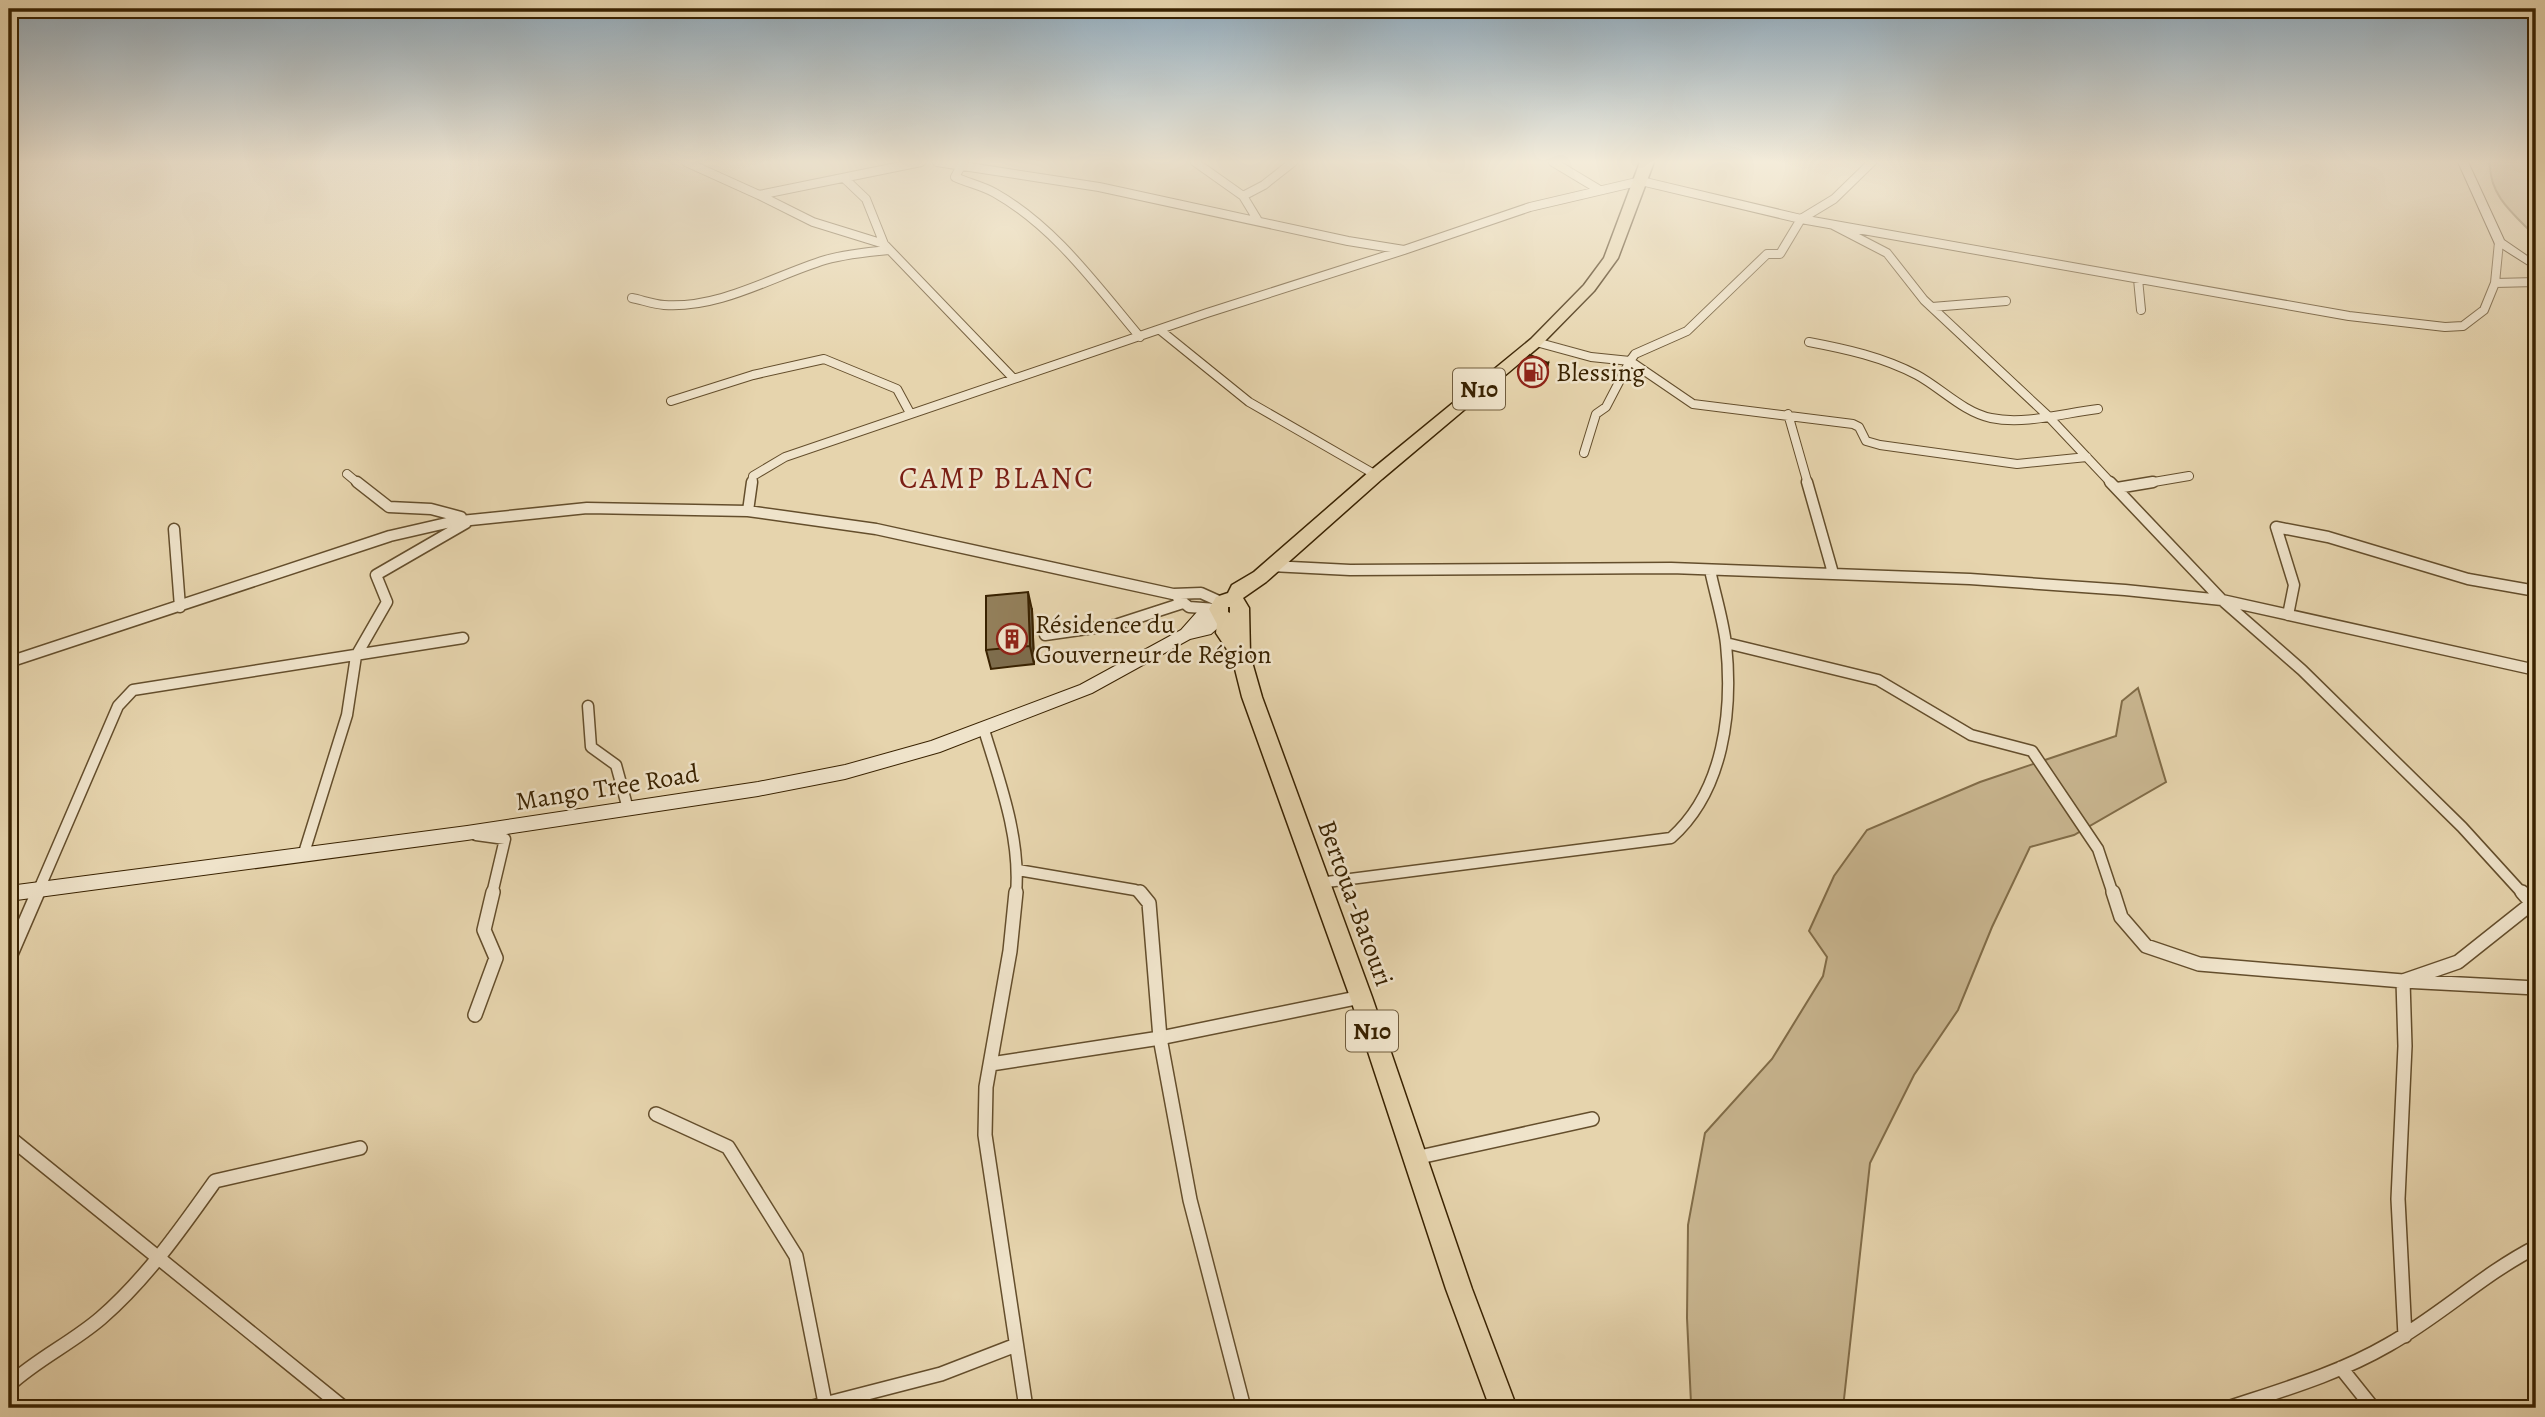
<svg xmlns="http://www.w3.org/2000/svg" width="2545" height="1417" font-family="Alegreya,serif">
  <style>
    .green { fill: #c9b690; stroke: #816c48; stroke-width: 2 }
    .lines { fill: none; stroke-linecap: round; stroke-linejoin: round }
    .street-far2-casing { stroke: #644e2c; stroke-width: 10 }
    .street-far1-casing { stroke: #644e2c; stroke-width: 13 }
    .street-casing { stroke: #644e2c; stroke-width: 16 }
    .secondary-casing { stroke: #392201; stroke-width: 2 }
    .highway-casing { stroke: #392201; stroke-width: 3 }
    .street-far2 { stroke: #efe3ca; stroke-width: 8 }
    .street-far1 { stroke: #efe3ca; stroke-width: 10 }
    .street { stroke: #efe3ca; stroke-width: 13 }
    .secondary { fill: #efe3ca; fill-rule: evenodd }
    .highway { fill: #e6d4ad; fill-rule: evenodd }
    .wall { fill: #7e6d4d; stroke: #392201; stroke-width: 2 }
    .shaded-wall { fill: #67593f; stroke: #392201; stroke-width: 2 }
    .building { fill: #937f5a; stroke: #392201; stroke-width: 2 }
    .labels { text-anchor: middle; stroke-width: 5; stroke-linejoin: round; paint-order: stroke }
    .shield { fill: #efe3ca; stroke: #705c3d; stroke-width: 2 }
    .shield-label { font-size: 24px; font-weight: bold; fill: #392201 }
    .poi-label { font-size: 26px; fill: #392201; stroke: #efe3ca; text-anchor: start }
    .street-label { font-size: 26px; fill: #392201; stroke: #efe3ca }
    .quarter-label { font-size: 30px; letter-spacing: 2px; fill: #7a1f14; stroke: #efe3ca }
  </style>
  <rect width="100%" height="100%" fill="#e6d4ad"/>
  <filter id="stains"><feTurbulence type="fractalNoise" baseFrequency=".00286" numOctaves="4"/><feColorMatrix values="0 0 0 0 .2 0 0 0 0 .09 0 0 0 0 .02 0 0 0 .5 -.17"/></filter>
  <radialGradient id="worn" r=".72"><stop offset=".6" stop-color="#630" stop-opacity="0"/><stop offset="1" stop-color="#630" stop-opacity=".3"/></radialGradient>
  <path class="green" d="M 2487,162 L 2536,162 L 2536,237 C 2515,215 2490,197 2490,165 Z
    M 2138,688 L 2166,782 L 2074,835 L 2030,847 L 1992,927 L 1958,1010 L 1914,1075 L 1870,1163 L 1843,1408 L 1676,1408 L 1691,1403 L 1687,1318 L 1688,1225 L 1705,1133 L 1772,1059 L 1823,976 L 1827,957 L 1809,931 L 1834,876 L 1867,830 L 1980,782 L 2116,736 L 2122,701 Z"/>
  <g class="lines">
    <g class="street-far2-casing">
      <path id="street-far2" d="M 686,162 L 759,195 L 921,162
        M 937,162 L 1099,187 L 1348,241 L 1404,250 L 1530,207 L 1641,181 L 1801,219 L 2349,316 L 2445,327 L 2463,326 L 2484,310 L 2495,283 L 2499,242
        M 963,162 L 955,177 C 968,183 983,186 995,193 C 1055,227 1096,285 1140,337
        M 1195,162 L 1243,196 L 1257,219
        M 1553,162 L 1598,189
        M 845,179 L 866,199 L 884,244
        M 759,195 L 813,222 L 884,244 L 1013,378
        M 1243,196 L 1264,185 L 1293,162
        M 1833,225 L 1887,253 L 1924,300 L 2047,415 L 2112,484
        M 2138,279 L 2141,310
        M 2495,283 L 2536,282
        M 632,298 C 642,300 653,304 664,305 C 720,309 773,276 825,260 C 846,254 867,252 889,250
        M 1932,307 L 2006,301
        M 1160,330 L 1249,402 L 1376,475
        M 1536,342 L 1591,357 L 1630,361 L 1635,354 L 1687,331 L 1767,254 L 1780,254 L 1801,219 L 1834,199 L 1872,162
        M 1809,342 C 1846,349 1883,357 1917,375 C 1941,388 1963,412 1991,418 C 2025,425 2064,413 2098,409
        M 671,401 L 753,375 L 824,359 L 897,389 L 910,413
        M 1788,414 L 1808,484
        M 1584,453 L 1596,414 L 1606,407 L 1630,361 L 1693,404 L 1853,424 L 1859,427 L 1866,441 L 1880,445 L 2017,464 L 2087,457
        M 347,474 L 359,484
        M 752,484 L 753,476 L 785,457 L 1207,313 L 1404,250
        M 2142,484 L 2189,476"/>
    </g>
    <g class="street-far1-casing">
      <path id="street-far1" d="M 357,482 L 389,507 L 431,509 L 461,517
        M 1807,482 L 1833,573
        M 2110,482 L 2222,600 L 2302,670 L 2462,827 L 2523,894
        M 2117,488 L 2153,482
        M 748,511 L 752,482
        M 174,529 L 180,607
        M 1271,566 L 1350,570 L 1671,568 L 1970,579 L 2125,590 L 2222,600 L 2536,670
        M 1178,598 L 1189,607 L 1216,609
        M 2288,615 L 2294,585 L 2276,527 L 2328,537 L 2468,579 L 2536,591
        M 1045,635 L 1115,625 L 1183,603
        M 1726,643 L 1878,680 L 1971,735 L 2032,751 L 2098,849 L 2113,894
        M 9,662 L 390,536 L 451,522 L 587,508 L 748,511 L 876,529 L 1173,594 L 1201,593 L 1221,602
        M 588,706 L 591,747 L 616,765 L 628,809
        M 984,730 C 1000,782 1021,839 1016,894
        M 476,835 L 505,839 L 492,894
        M 303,856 L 347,715 L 356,656 L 387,602 L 376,575 L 466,523
        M 1018,870 L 1135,890 L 1143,894
        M 1319,883 L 1671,838 C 1724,791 1733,711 1726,644 C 1723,619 1715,594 1710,570
        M 37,894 L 118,706 L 133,690 L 463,638"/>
    </g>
    <g class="street-casing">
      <path id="street" d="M 1016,892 L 1010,951 L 986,1087 L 985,1135 L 1026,1408
        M 1140,892 L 1149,903 L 1160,1038 L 1190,1200 L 1244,1408
        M 2113,892 L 2121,917 L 2146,946 L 2199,964 L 2403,981 L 2536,988
        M 2522,892 L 2536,908
        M 9,959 L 38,892
        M 475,1015 L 496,958 L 484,930 L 493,892
        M 991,1064 L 1160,1038 L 1361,997
        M 656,1114 L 728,1147 L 796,1256 L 826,1408
        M 9,1137 L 344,1408
        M 1415,1158 L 1592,1119
        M 2405,1336 L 2398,1199 L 2405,1046 L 2403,981 L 2458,962 L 2531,904
        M 2341,1368 L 2373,1408
        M 9,1385 C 37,1359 72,1343 101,1318 C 146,1279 181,1229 215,1181 L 360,1148
        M 809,1408 L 941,1374 L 1016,1345
        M 2228,1408 C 2282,1390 2338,1374 2388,1345 C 2440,1316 2483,1274 2536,1247"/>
    </g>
    <g class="secondary-casing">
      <path id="secondary" d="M 2458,162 L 2468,162 L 2504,240 L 2536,262 L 2536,270 L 2495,244 Z
        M 1216,606 L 1221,607 L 1222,613 L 1229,618 L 1211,634 L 1190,639 L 1092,693 L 940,752 L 845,779 L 758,796 L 467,840 L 9,901 L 9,886 L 467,826 L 758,782 L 845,765 L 931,741 L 1080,685 L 1181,630 L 1197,612 Z"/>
    </g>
    <g class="highway-casing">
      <path id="highway" d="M 1640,162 L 1654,162 L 1618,258 L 1594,291 L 1541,345 L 1382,479 L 1266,582 L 1243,598 L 1249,608 L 1250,655 L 1262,697 L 1372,997 L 1472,1289 L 1517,1408 L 1490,1408 L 1446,1289 L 1350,997 L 1242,697 L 1232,657 L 1216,633 L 1217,624 L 1209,609 L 1216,597 L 1228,593 L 1232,585 L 1254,572 L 1370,471 L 1531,339 L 1584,285 L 1604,258 ZM 1228,607 L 1230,607 L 1230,613 L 1228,612 Z"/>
    </g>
    <use href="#street-far2" class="street-far2"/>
    <use href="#street-far1" class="street-far1"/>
    <use href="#street" class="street"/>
    <use href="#secondary" class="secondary"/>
    <use href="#highway" class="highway"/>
  </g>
  <path class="wall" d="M 1522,362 L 1548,363 L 1546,373 L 1538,380 L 1520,372 Z
    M 1032,610 L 1034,664 L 991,669 L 986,650 Z"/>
  <path class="shaded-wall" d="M 1548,363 L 1546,373 L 1538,380 L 1539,370 Z
    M 1028,592 L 1032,610 L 1034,664 L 1030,646 Z"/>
  <path class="building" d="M 1530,355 L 1548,363 L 1539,370 L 1522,362 Z
    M 1028,592 L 1030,646 L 986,650 L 986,596 Z"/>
  <linearGradient id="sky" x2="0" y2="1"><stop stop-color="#8fa8b9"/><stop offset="0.45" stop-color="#f4ecda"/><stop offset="1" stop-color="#f4ecda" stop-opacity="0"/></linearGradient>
  <rect width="2545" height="360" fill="url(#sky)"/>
  <defs>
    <g id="fuel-ring" transform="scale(1.575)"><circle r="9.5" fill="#efe3ca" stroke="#8f2418" stroke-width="1.5"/><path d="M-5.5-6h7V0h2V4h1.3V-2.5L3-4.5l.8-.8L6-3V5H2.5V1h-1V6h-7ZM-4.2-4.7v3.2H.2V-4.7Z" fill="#8f2418"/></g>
    <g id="building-ring" transform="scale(1.575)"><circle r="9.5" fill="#efe3ca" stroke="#8f2418" stroke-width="1.5"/><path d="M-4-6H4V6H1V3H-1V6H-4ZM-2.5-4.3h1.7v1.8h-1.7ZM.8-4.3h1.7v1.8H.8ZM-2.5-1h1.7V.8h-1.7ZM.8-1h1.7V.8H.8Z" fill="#8f2418"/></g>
  </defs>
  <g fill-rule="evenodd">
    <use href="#fuel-ring" x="1533" y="372"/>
    <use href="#building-ring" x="1012" y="639"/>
  </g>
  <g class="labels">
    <g class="shield">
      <rect x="1453" y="368.5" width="52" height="41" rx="5"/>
      <rect x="1346" y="1010.5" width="52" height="41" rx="5"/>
    </g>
    <g class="shield-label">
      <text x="1479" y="397">N10</text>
      <text x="1372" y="1039">N10</text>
    </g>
    <g class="poi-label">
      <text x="1556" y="381">Blessing</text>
      <text x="1035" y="633">Résidence du<tspan x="1035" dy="30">Gouverneur de Région</tspan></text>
    </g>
    <g class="street-label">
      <text transform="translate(607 787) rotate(-9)" y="9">Mango Tree Road</text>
      <text transform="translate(1356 903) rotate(70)" y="9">Bertoua-Batouri</text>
    </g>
    <g class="quarter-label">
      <text x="997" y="488">CAMP BLANC</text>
    </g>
  </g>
  <rect width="2545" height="1417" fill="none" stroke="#e6d4ad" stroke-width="35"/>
  <rect x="10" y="10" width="2524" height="1396" fill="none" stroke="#392201" stroke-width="3.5"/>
  <rect x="18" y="18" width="2510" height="1382" fill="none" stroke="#392201" stroke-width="2"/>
  <rect width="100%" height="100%" filter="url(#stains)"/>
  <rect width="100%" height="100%" fill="url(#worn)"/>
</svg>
